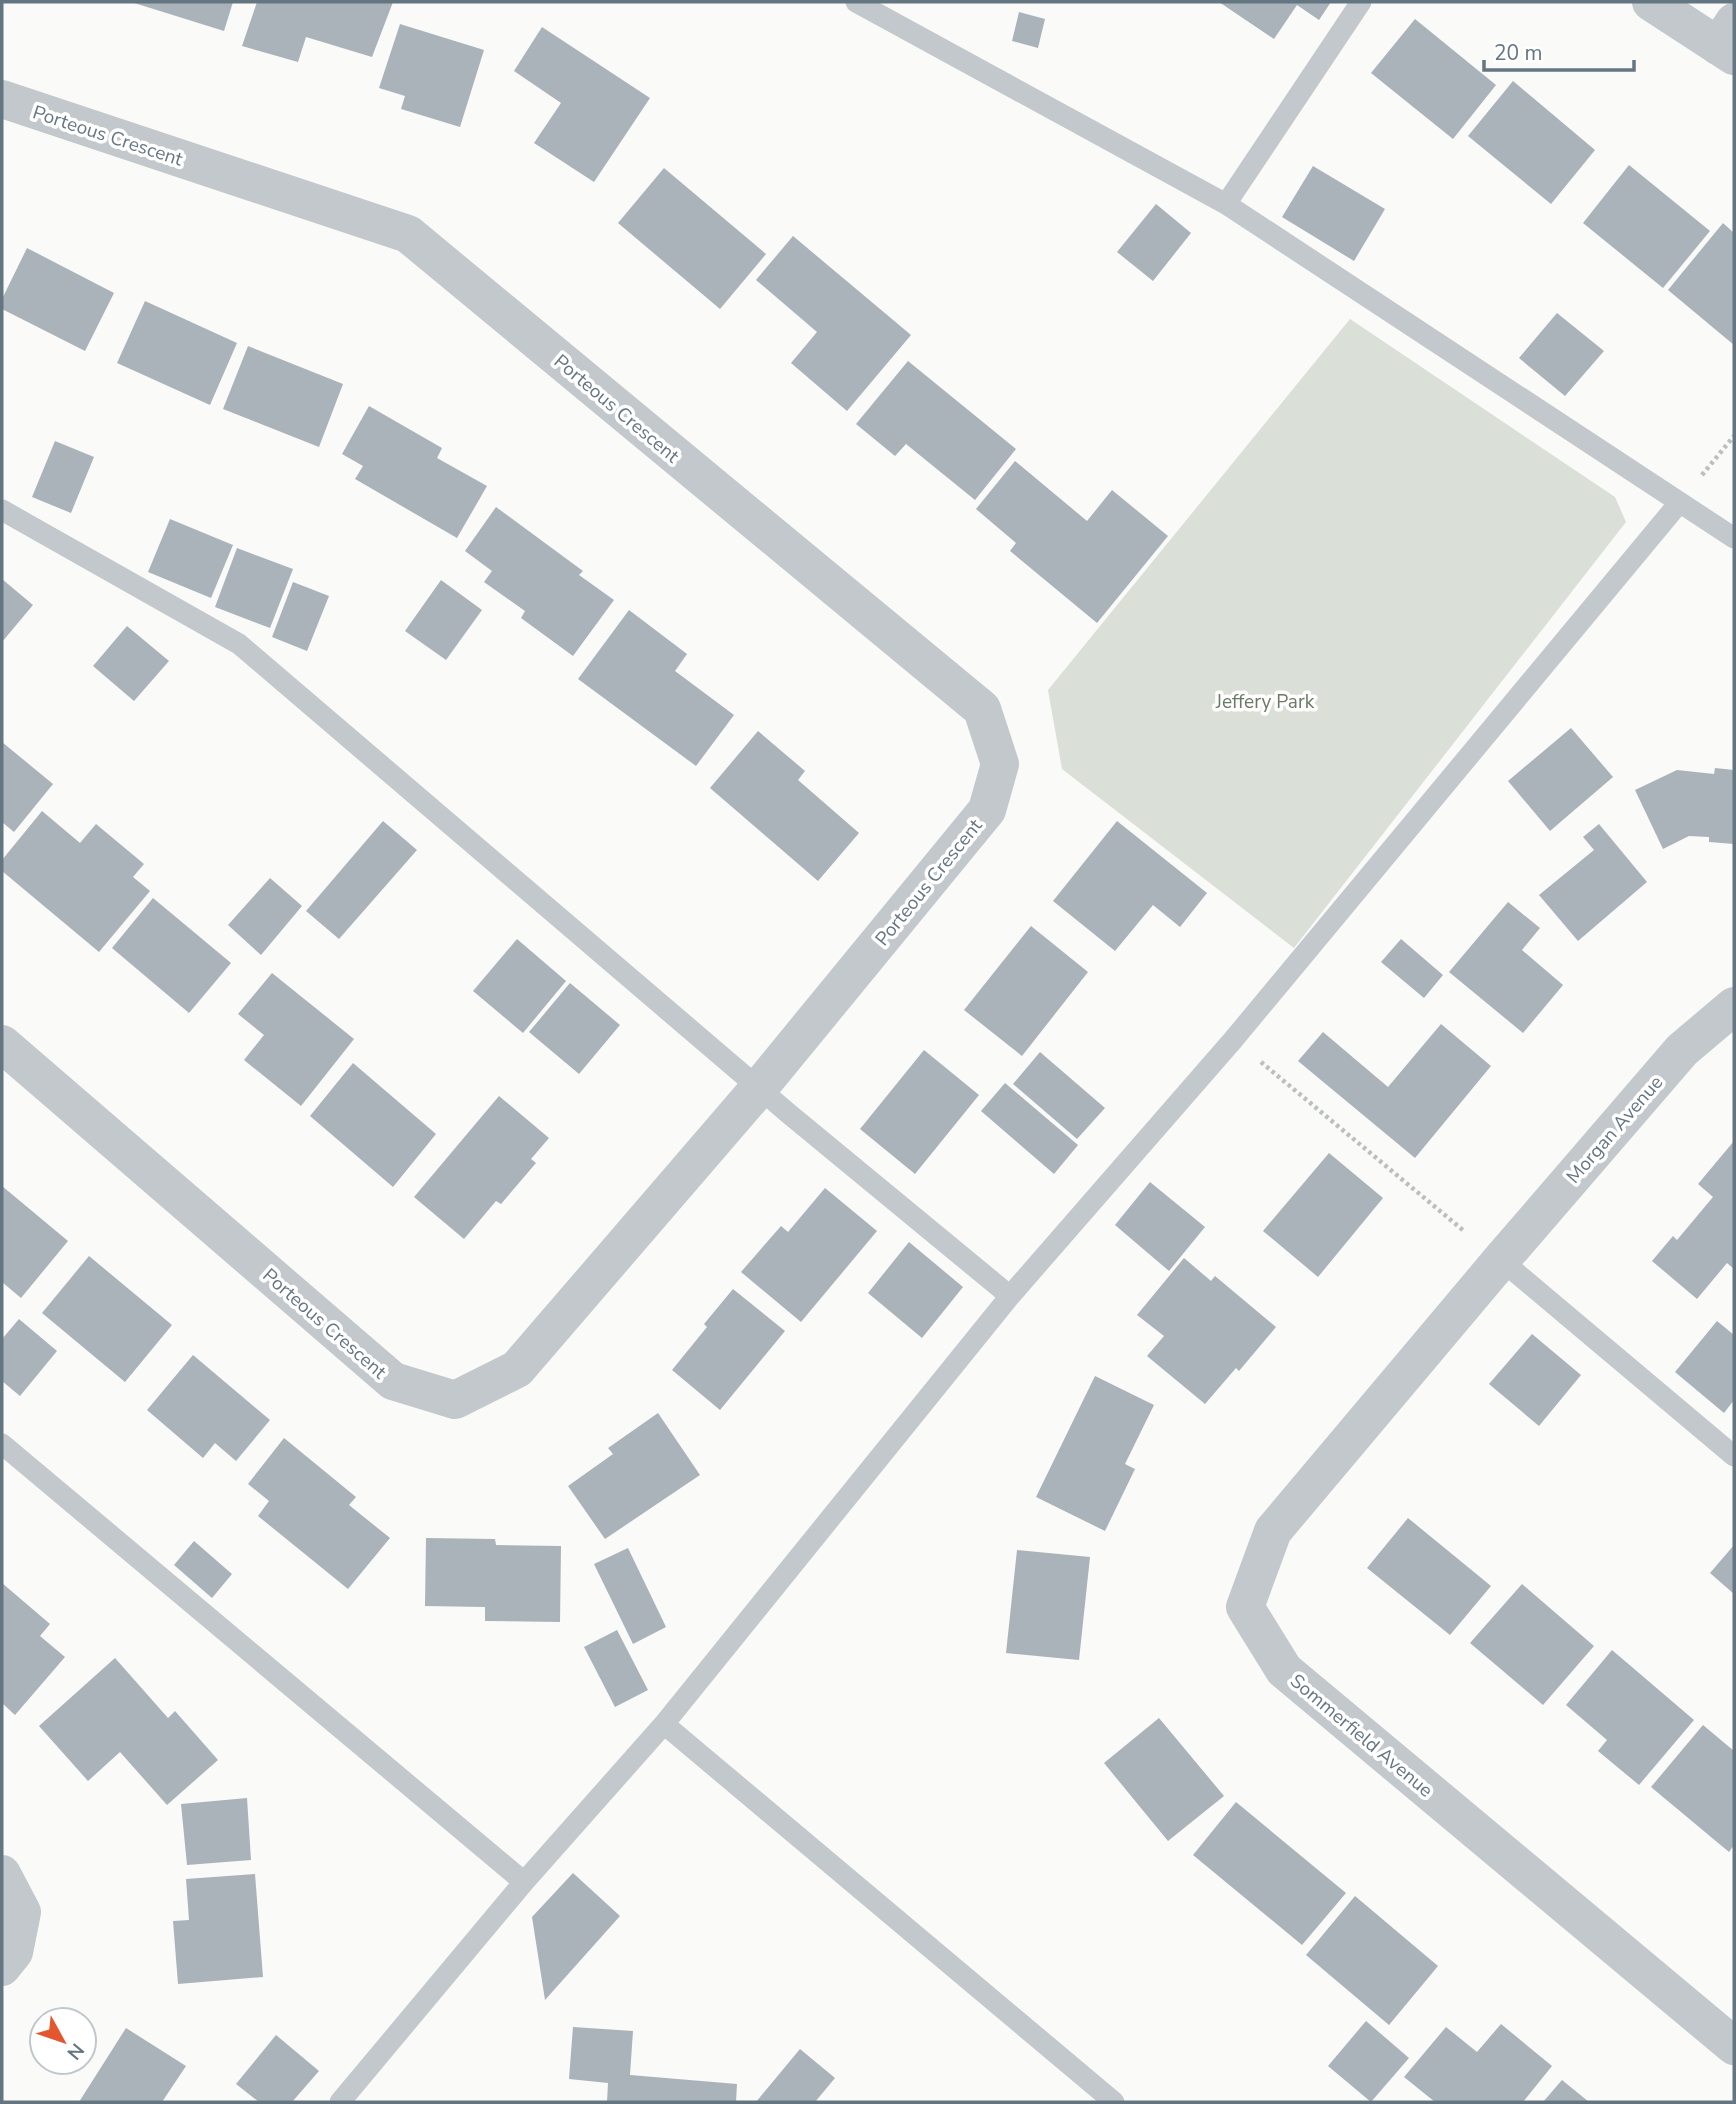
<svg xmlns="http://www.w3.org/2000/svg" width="1736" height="2104" font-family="'Nunito Sans',sans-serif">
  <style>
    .green { fill: #dadfd7 }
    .building { fill: #aab3b9 }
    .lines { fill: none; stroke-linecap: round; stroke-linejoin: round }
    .path { stroke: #bbbfc2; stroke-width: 4.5; stroke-dasharray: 3.5 3.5; stroke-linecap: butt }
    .service { stroke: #c3c8cc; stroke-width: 21 }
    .minor { stroke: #c3c8cc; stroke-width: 38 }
    .tertiary { stroke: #c3c8cc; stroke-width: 38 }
    .labels { text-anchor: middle; stroke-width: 7; stroke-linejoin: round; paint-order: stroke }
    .street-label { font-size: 19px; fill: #657683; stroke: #fff }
    .park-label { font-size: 19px; fill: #687a64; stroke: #fff }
  </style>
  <rect width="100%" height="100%" fill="#fafaf8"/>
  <path class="green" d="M 1350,319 L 1615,497 L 1626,522 L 1294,948 L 1062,769 L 1048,690 Z"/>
  <path class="building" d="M 131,2 L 233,2 L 224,31 Z
    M 257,2 L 393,2 L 372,57 L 306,37 L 298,62 L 242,46 Z
    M 1219,2 L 1331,2 L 1319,20 L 1297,5 L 1274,39 Z
    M 1019,12 L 1045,19 L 1038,48 L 1012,41 Z
    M 1415,19 L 1496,85 L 1453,139 L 1371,73 Z
    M 400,24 L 484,50 L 460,127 L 401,109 L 405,96 L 379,88 Z
    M 542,27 L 650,98 L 594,182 L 534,143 L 561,103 L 514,71 Z
    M 1513,81 L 1595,150 L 1551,204 L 1468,136 Z
    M 1629,165 L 1710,231 L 1663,288 L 1583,223 Z
    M 1313,166 L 1385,209 L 1354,261 L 1282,217 Z
    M 664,168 L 766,254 L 720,309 L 618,223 Z
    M 1156,204 L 1191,233 L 1153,281 L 1117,252 Z
    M 1723,223 L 1734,233 L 1734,345 L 1668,290 Z
    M 793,236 L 911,335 L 847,411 L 791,363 L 817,332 L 756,280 Z
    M 27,248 L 114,293 L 85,351 L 2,309 L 2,299 Z
    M 145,301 L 237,343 L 210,405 L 117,363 Z
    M 1557,313 L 1604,351 L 1565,396 L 1519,358 Z
    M 248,346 L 343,384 L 319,447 L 223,409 Z
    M 908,361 L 1016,449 L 975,500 L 906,444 L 895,456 L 856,424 Z
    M 369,406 L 442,448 L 437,458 L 487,486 L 457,538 L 355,479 L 363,466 L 342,454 Z
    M 55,441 L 94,457 L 71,513 L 32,497 Z
    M 1015,461 L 1087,521 L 1112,490 L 1168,536 L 1097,623 L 1010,551 L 1016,543 L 976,509 Z
    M 496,507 L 583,571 L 579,575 L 614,600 L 573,656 L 521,618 L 525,611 L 484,582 L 492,571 L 465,551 Z
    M 170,519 L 233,545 L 211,598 L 148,572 Z
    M 237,548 L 293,569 L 270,628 L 215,607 Z
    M 2,579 L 33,605 L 2,642 Z
    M 441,580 L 482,610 L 446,660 L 405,631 Z
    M 293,582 L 329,596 L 307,651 L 272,637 Z
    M 629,610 L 687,654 L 675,671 L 734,715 L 696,766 L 578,679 Z
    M 127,626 L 169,661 L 134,701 L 93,666 Z
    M 1571,728 L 1613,777 L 1550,831 L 1508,781 Z
    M 758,731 L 805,771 L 798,780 L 859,833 L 818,881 L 710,788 Z
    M 2,742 L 53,784 L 14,832 L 2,822 Z
    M 1715,768 L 1734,770 L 1734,844 L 1709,842 L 1709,837 L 1689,836 L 1663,849 L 1635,790 L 1677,770 L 1714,774 Z
    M 42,811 L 80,843 L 96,824 L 144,864 L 133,877 L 150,891 L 99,952 L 2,871 L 2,860 Z
    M 383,821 L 417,850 L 339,939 L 306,911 Z
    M 1117,821 L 1207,893 L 1180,927 L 1153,905 L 1115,951 L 1053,901 Z
    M 1599,824 L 1647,882 L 1578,941 L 1539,895 L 1594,850 L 1583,837 Z
    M 270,878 L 302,906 L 261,955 L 228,925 Z
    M 153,898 L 231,963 L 189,1013 L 112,948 Z
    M 1508,902 L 1540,928 L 1522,950 L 1563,985 L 1523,1033 L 1449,972 Z
    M 1031,926 L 1088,972 L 1022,1056 L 964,1010 Z
    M 517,939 L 566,981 L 523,1033 L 473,991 Z
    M 1401,939 L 1443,975 L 1424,998 L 1381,962 Z
    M 272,973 L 354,1039 L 301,1106 L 244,1060 L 264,1035 L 238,1014 Z
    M 570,983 L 620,1025 L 579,1074 L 529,1032 Z
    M 1441,1024 L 1491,1066 L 1415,1158 L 1298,1061 L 1323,1032 L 1388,1087 Z
    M 924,1050 L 979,1095 L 915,1174 L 860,1129 Z
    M 1040,1052 L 1105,1108 L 1077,1139 L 1013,1084 Z
    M 353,1063 L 436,1134 L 393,1187 L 310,1116 Z
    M 1005,1083 L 1078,1145 L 1054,1174 L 981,1111 Z
    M 499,1096 L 549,1138 L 531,1159 L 536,1163 L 501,1204 L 496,1201 L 464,1239 L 414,1197 Z
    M 1734,1141 L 1734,1269 L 1727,1263 L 1697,1299 L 1652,1261 L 1673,1236 L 1677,1240 L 1713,1197 L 1698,1184 Z
    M 1329,1153 L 1383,1198 L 1318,1277 L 1263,1231 Z
    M 1150,1182 L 1205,1227 L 1169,1271 L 1115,1225 Z
    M 2,1186 L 68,1241 L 21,1298 L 2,1282 Z
    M 825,1188 L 877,1231 L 801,1322 L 741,1272 L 781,1226 L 788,1232 Z
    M 909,1242 L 963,1287 L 922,1338 L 868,1293 Z
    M 89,1256 L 172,1325 L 125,1382 L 42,1313 Z
    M 1184,1258 L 1211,1281 L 1215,1276 L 1276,1327 L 1239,1371 L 1236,1368 L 1205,1404 L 1147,1356 L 1164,1336 L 1137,1315 Z
    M 733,1289 L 785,1331 L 720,1410 L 672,1370 L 707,1327 L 704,1324 Z
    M 19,1319 L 57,1351 L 20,1396 L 2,1381 L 2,1339 Z
    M 1717,1321 L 1734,1335 L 1734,1400 L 1724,1413 L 1675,1372 Z
    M 1532,1334 L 1581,1375 L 1539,1426 L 1489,1384 Z
    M 193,1355 L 270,1420 L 236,1461 L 215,1443 L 203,1458 L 147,1410 Z
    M 1095,1376 L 1154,1405 L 1125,1464 L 1135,1469 L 1105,1531 L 1036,1497 Z
    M 658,1413 L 700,1475 L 605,1539 L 568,1486 L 613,1454 L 608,1448 Z
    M 284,1438 L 356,1497 L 349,1505 L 390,1538 L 348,1589 L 258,1516 L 269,1501 L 248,1484 Z
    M 1408,1518 L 1491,1586 L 1450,1635 L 1367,1568 Z
    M 426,1538 L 495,1539 L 496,1545 L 561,1546 L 560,1622 L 485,1621 L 485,1607 L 425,1606 Z
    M 194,1541 L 232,1574 L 212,1598 L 174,1565 Z
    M 1734,1545 L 1734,1594 L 1710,1573 Z
    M 628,1548 L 666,1627 L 633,1644 L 594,1564 Z
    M 1017,1550 L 1090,1557 L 1079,1660 L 1006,1653 Z
    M 2,1583 L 50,1624 L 40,1636 L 65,1657 L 15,1715 L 2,1703 Z
    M 1522,1584 L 1594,1646 L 1543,1705 L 1470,1643 Z
    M 617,1630 L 648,1690 L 615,1707 L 584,1647 Z
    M 1612,1650 L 1694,1720 L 1639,1785 L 1598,1751 L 1607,1740 L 1566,1705 Z
    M 115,1658 L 168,1718 L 175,1711 L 218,1760 L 167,1805 L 120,1752 L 88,1781 L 39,1726 Z
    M 1159,1718 L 1224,1796 L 1168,1841 L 1104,1763 Z
    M 1703,1725 L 1734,1751 L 1734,1845 L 1729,1852 L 1651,1787 Z
    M 247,1798 L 251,1860 L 187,1865 L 181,1804 Z
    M 1236,1802 L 1346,1893 L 1302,1945 L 1193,1855 Z
    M 573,1873 L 620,1916 L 545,2000 L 532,1917 Z
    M 255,1874 L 263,1977 L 178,1984 L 173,1921 L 189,1920 L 186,1879 Z
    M 1355,1896 L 1438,1966 L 1389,2025 L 1306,1955 Z
    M 1366,2021 L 1409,2058 L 1371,2102 L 1328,2066 Z
    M 1501,2024 L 1552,2066 L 1523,2102 L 1435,2102 L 1404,2077 L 1446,2027 L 1477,2052 Z
    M 573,2027 L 633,2031 L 630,2075 L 737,2084 L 736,2102 L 607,2102 L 608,2083 L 569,2079 Z
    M 126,2028 L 186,2066 L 162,2102 L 79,2102 Z
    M 276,2035 L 319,2071 L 292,2102 L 259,2102 L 236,2084 Z
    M 800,2049 L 835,2078 L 815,2102 L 756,2102 Z
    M 1562,2080 L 1589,2102 L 1543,2102 Z"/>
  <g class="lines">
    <path class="path" d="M 1702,475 L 1734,436
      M 1261,1062 L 1464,1231"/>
    <path class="service" d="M 856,2 L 1226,204 L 1734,538
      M 1226,204 L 1361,2
      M 2,510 L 239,644 L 788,1113 L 1010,1296
      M 1501,1260 L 1734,1456
      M 2,1444 L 524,1882
      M 664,1724 L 1114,2102
      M 340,2102 L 524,1882 L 664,1724 L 1010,1296 L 1233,1040 L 1679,503"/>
    <path class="minor" d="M 1718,46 L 1734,22
      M 2,99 L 408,234 L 982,709 L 1000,764 L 987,810 L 759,1088 L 517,1369 L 455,1400 L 393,1381 L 2,1044
      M 1734,1006 L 1682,1050 L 1501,1260 L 1273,1531 L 1245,1607 L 1284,1670 L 1734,2046
      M 2,1874 L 22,1912 L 14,1952 L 2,1967"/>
    <path class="tertiary" d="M 1651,2 L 1734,56"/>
  </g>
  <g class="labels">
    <g class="street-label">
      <text transform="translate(108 135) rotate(18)" y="7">Porteous Crescent</text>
      <text transform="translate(617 408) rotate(40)" y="7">Porteous Crescent</text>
      <text transform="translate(928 882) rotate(-51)" y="7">Porteous Crescent</text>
      <text transform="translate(1614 1129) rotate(-49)" y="7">Morgan Avenue</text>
      <text transform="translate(325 1323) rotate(41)" y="7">Porteous Crescent</text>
      <text transform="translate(1362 1735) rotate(40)" y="7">Sommerfield Avenue</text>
    </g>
    <g class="park-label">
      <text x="1265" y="708">Jeffery Park</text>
    </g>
  </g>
  <rect width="1736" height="2104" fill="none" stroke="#657683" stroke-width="7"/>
  <g transform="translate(63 2041) rotate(130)"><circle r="33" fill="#ffffff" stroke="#c1c8cd" stroke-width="2"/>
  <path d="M0-5L12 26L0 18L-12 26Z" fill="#e4572e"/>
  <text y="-10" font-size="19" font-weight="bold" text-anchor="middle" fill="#657683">N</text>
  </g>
  <path d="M1484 60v10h150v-10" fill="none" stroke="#657683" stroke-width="3.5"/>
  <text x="1494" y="60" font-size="21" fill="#657683" stroke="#ffffff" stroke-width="5" paint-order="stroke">20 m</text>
</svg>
